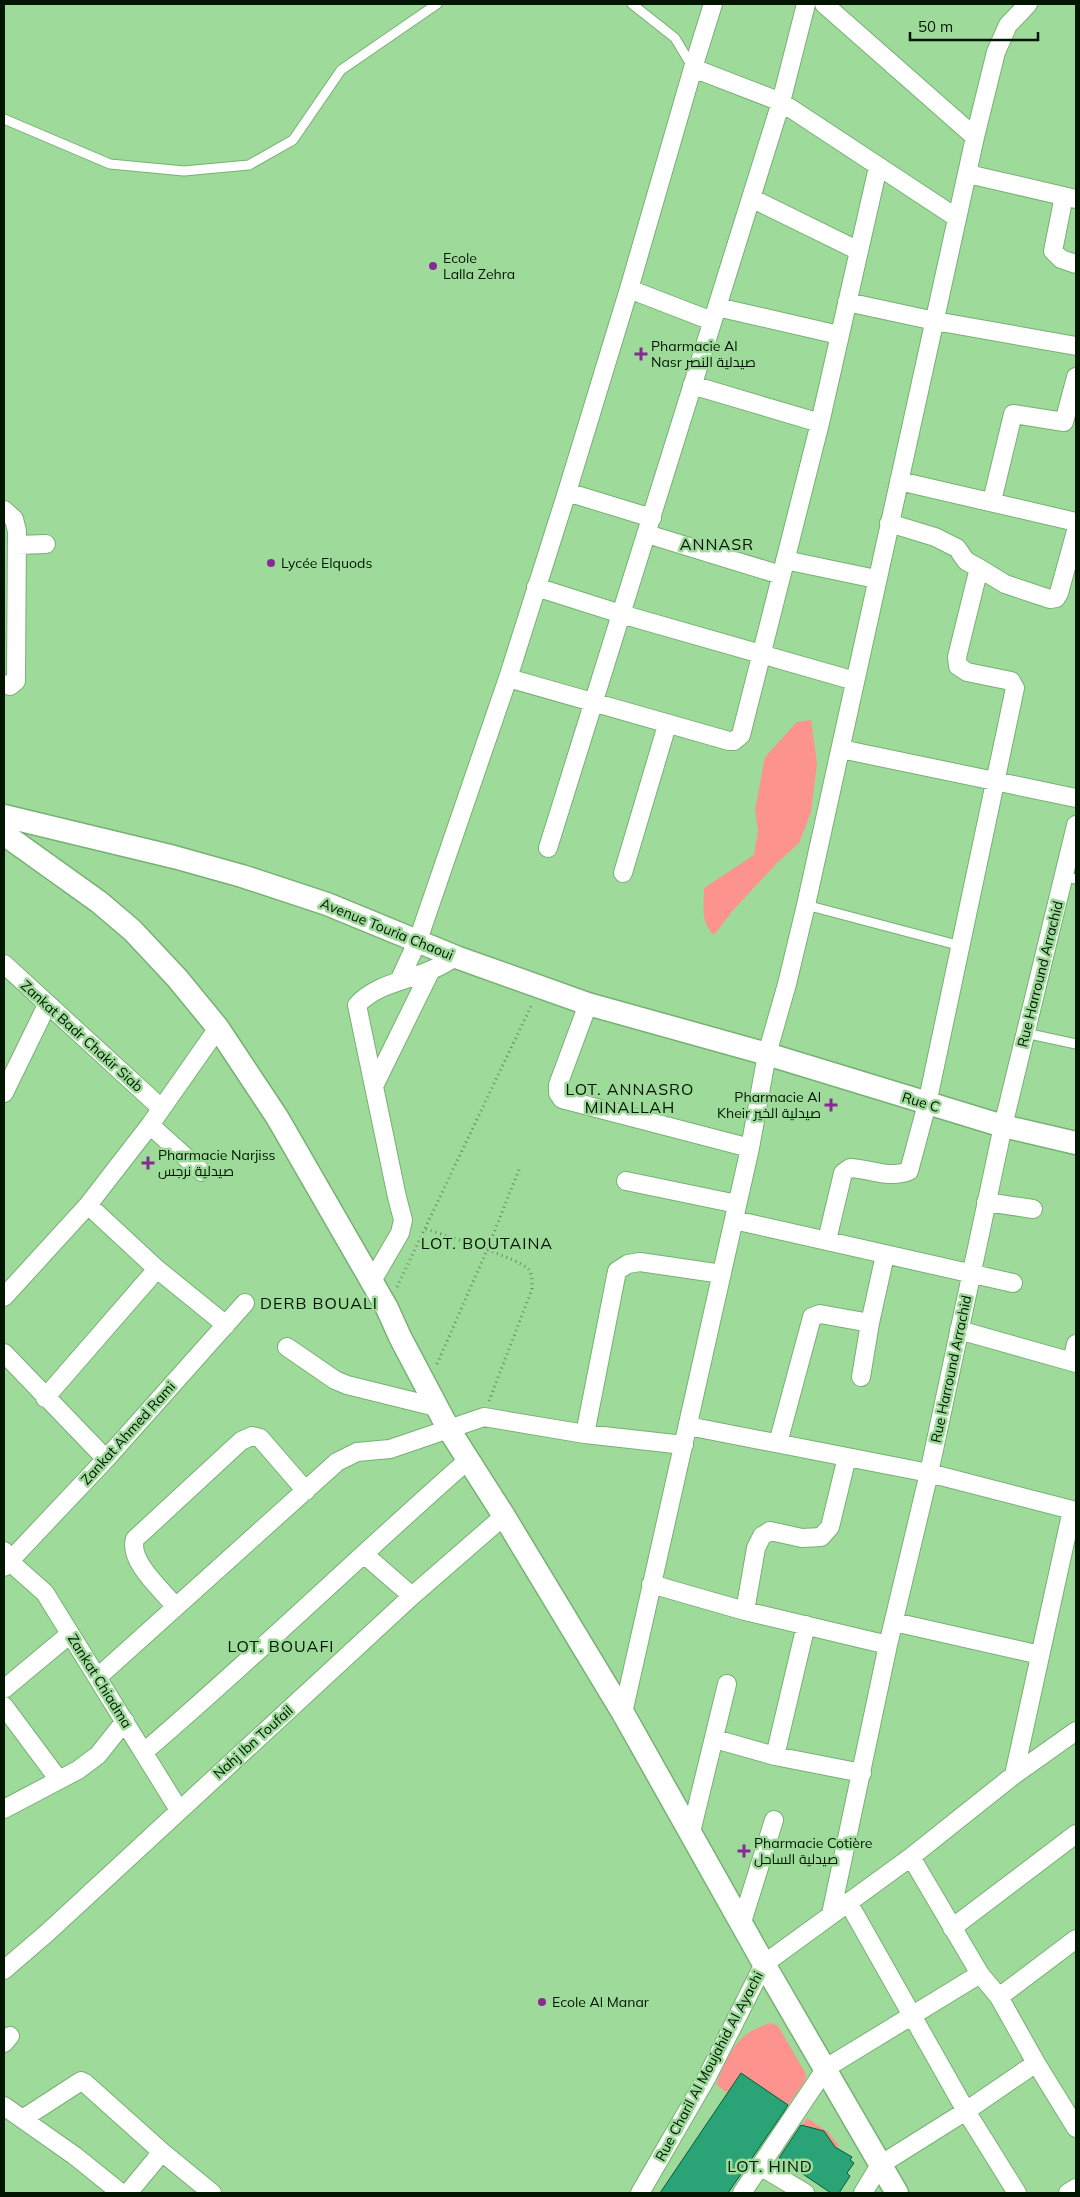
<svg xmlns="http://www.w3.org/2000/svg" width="1080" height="2197" font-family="Mulish,Cairo,sans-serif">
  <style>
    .green { fill: #fc938e }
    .building { fill: #2aa476; stroke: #07593d }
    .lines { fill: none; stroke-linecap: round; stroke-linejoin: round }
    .service-casing { stroke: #76b173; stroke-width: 11 }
    .minor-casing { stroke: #76b173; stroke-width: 20 }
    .tertiary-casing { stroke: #76b173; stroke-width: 25 }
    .path { stroke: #628f5f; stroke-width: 3; stroke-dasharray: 1 4; stroke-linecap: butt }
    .service { stroke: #fff; stroke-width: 9 }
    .minor { stroke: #fff; stroke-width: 18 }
    .tertiary { stroke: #fff; stroke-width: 22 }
    .poi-dot { fill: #892a94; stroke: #9eda9a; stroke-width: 2 }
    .labels { text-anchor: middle; stroke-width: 5; stroke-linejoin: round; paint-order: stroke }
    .poi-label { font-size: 14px; fill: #011501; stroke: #9eda9a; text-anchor: start }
    .street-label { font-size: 14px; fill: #011501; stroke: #9eda9a }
    .quarter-label { font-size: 16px; letter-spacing: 1px; fill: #011501; stroke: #9eda9a }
  </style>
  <rect width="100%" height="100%" fill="#9eda9a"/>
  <path class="green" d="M 811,720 L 817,764 L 811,812 L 799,843 L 777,863 L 734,909 L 714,935 C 700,923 704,905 704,888 L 754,855 L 758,830 L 755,810 L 765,757 L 797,722 Z
    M 771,2023 L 778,2026 L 806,2074 L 805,2081 L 788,2105 L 741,2073 L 727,2093 L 716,2084 C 730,2053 735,2033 771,2023 Z
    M 807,2118 L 828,2132 L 839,2146 L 837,2148 L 801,2126 Z"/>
  <path class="building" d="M 741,2073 L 788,2105 L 783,2113 L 728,2193 L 660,2193 Z
    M 801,2125 L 824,2131 L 835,2147 L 852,2157 L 850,2160 L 854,2163 L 847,2173 L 850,2176 L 839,2193 L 831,2193 L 779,2158 Z"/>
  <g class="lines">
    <g class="service-casing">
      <path id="service" d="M 632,4 L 675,38 L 693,68
        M 4,119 L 110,164 L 184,171 L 249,165 L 293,140 L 341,70 L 437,4
        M 1064,877 L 1076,879
        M 806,905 L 961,946
        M 1025,1033 L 1076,1044"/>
    </g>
    <g class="minor-casing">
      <path id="minor" d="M 824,4 L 975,137
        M 693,68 L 713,4
        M 968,174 L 1076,199
        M 1064,196 L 1053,251 L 1061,259 L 1076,264
        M 751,198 L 859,251
        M 629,289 L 712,321
        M 847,302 L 935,321 L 1076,346
        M 717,307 L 839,335
        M 692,385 L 820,423
        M 899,481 L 1076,522
        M 567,492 L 652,518
        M 992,501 L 1013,414 L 1064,422 L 1076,377
        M 4,510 L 14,519 L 17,531 L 16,681 L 10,686 L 4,684
        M 889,523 L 935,537 L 957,548 L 966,561 L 979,568
        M 647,534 L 781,575
        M 17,545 L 46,544
        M 785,560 L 876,579
        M 536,587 L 621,614 L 855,681
        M 508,678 L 729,741 L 734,741 L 741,735 L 820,423 L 878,167
        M 841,749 L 1076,798
        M 548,848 L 781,102 L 806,4
        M 623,873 L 667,725
        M 4,964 L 161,1108
        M 400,979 L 418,940 L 508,678 L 567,492 L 629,289 L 693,68 L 781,102 L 957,218
        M 588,1004 L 558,1085 L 558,1093 L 562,1099 L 750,1148
        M 374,1086 L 431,970
        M 4,1093 L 47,1005
        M 150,1125 L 202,1172
        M 626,1181 L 737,1204
        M 986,1202 L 1033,1209
        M 88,1205 L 157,1269 L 226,1325
        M 734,1220 L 1013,1283
        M 827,1240 L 843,1173 L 850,1168 C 871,1169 889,1179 909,1171 L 927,1104 L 1015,688 L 1011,681 L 967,672 L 958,666 L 957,657 L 979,568 L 1005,584 L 1050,599 L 1056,598 L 1059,593 L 1076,531
        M 372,1281 L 400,1233 L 403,1220 L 397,1197 L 357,1005 C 376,984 406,981 431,970 C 440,967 448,961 456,957
        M 4,1297 L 88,1205 L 150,1125 L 218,1028
        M 959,1330 L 1076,1363
        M 287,1347 L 335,1380 L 347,1385 L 436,1407
        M 4,1353 L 106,1459
        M 1072,1362 L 1076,1344
        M 861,1377 L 870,1323 L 885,1255
        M 45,1398 L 157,1269
        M 688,1426 L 929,1473 L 1076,1511
        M 585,1434 L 617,1271 L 628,1264 L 640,1262 L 722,1274
        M 778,1443 L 812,1317 L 820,1314 L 870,1323
        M 4,1551 L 9,1561 L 45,1593 L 179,1810
        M 365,1555 L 412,1596
        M 4,1567 L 106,1459 L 245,1303
        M 651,1584 L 745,1611 L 888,1645
        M 176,1607 C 162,1590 128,1561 135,1539 L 241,1441 L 252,1436 L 260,1438 L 306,1491
        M 745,1611 L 756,1548 L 762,1536 L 770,1531 L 802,1538 L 821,1537 L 830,1527 L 847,1457
        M 894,1622 L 1040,1655
        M 98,1677 L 337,1462 L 357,1452 L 390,1449 L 484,1417 L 585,1434 L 684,1445
        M 4,1689 L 70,1634
        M 4,1706 L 59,1780
        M 623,1713 L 750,1148 L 767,1054 L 787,984 L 806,905 L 975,137 L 996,52 L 1008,25 L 1028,4
        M 715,1739 L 775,1756 L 862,1773
        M 144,1752 C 255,1657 359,1556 468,1460
        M 775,1756 L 806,1625
        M 1014,1775 L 1072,1510
        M 4,1809 L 78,1770 L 98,1755 L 125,1721
        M 691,1832 L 727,1684
        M 911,1857 L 980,1974 L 999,1997 L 1036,2063 L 1076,2128
        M 848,1902 L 966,2111 L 1017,2193
        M 831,1914 L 888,1645 L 929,1473 L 1003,1126 L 1076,825
        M 742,1922 L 774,1820
        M 952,1928 L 1076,1834
        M 4,1970 L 47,1933 L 412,1596 L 504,1516
        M 999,1997 L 1076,1939
        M 4,2043 L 10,2036
        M 4,2106 L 75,2156 L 121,2193
        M 24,2118 L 81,2081 L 85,2083 L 162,2152 L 212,2193
        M 760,2166 L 805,2193
        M 128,2193 L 162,2152
        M 640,2193 L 707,2077 L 764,1964 L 911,1857 L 1014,1775 L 1076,1731
        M 742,2193 L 826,2068 L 980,1974
        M 863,2193 L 880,2165 L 966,2111 L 1036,2063
        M 1068,2193 L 1076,2188"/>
    </g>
    <g class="tertiary-casing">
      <path id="tertiary" d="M 4,816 L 174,857 L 242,876 L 327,904 L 456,957 L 588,1004 L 767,1054 L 1003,1126 L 1076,1143
        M 4,834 L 99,902 L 132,930 L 177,978 L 218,1028 L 277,1117 L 387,1308 L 400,1337 L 448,1428 L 504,1516 L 623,1713 L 764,1964 L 897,2193"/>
    </g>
    <path class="path" d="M 426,1229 C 443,1235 522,1259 529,1270 C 533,1276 532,1283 532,1289 L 489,1401
      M 397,1287 L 532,1004
      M 437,1364 L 487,1250 L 520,1167"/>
    <use href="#service" class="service"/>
    <use href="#minor" class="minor"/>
    <use href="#tertiary" class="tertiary"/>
  </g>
  <g class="poi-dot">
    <circle cx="433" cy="266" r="5"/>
    <path d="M638.5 346.5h5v5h5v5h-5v5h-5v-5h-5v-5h5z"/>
    <circle cx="271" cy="563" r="5"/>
    <path d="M828.5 1097.5h5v5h5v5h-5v5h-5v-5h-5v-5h5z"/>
    <path d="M145.5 1155.5h5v5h5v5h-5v5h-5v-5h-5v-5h5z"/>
    <path d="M741.5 1843.5h5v5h5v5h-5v5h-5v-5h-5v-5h5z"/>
    <circle cx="542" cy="2002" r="5"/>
  </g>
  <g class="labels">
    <g class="poi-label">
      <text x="443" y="263">Ecole<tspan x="443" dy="16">Lalla Zehra</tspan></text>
      <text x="651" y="351">Pharmacie Al<tspan x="651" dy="16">Nasr صيدلية النصر</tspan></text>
      <text x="281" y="568">Lycée Elquods</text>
      <text x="821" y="1102" text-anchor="end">Pharmacie Al<tspan x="821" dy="16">Kheir صيدلية الخير</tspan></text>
      <text x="158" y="1160">Pharmacie Narjiss<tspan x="158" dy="16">صيدلية نرجس</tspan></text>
      <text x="754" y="1848">Pharmacie Cotière<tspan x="754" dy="16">صيدلية الساحل</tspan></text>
      <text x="552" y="2007">Ecole Al Manar</text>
    </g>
    <g class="street-label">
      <text transform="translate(387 929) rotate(22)" y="5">Avenue Touria Chaoui</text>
      <text transform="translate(1040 974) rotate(-76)" y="5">Rue Harround Arrachid</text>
      <text transform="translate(82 1036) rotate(42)" y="5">Zankat Badr Chakir Siab</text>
      <text transform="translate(921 1102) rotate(17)" y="5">Rue C</text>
      <text transform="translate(951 1369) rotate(-78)" y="5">Rue Harround Arrachid</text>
      <text transform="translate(128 1433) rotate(-48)" y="5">Zankat Ahmed Rami</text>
      <text transform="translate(100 1681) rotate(58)" y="5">Zankat Chiadma</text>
      <text transform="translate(253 1742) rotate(-42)" y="5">Nahj Ibn Toufail</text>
      <text transform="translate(709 2066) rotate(-62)" y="5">Rue Charil Al Moujahid Al Ayachi</text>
    </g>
    <g class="quarter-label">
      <text x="717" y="550">ANNASR</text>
      <text x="630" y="1095">LOT. ANNASRO<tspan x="630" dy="18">MINALLAH</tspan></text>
      <text x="487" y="1249">LOT. BOUTAINA</text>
      <text x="319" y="1309">DERB BOUALI</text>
      <text x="281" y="1652">LOT. BOUAFI</text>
      <text x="770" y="2172">LOT. HIND</text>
    </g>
  </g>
  <rect width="1080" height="2197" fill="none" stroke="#011501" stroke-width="10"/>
  <path d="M910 32v8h128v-8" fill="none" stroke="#011501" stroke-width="2.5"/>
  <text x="918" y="32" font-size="15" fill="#011501" stroke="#9eda9a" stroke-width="4" paint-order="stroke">50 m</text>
</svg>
